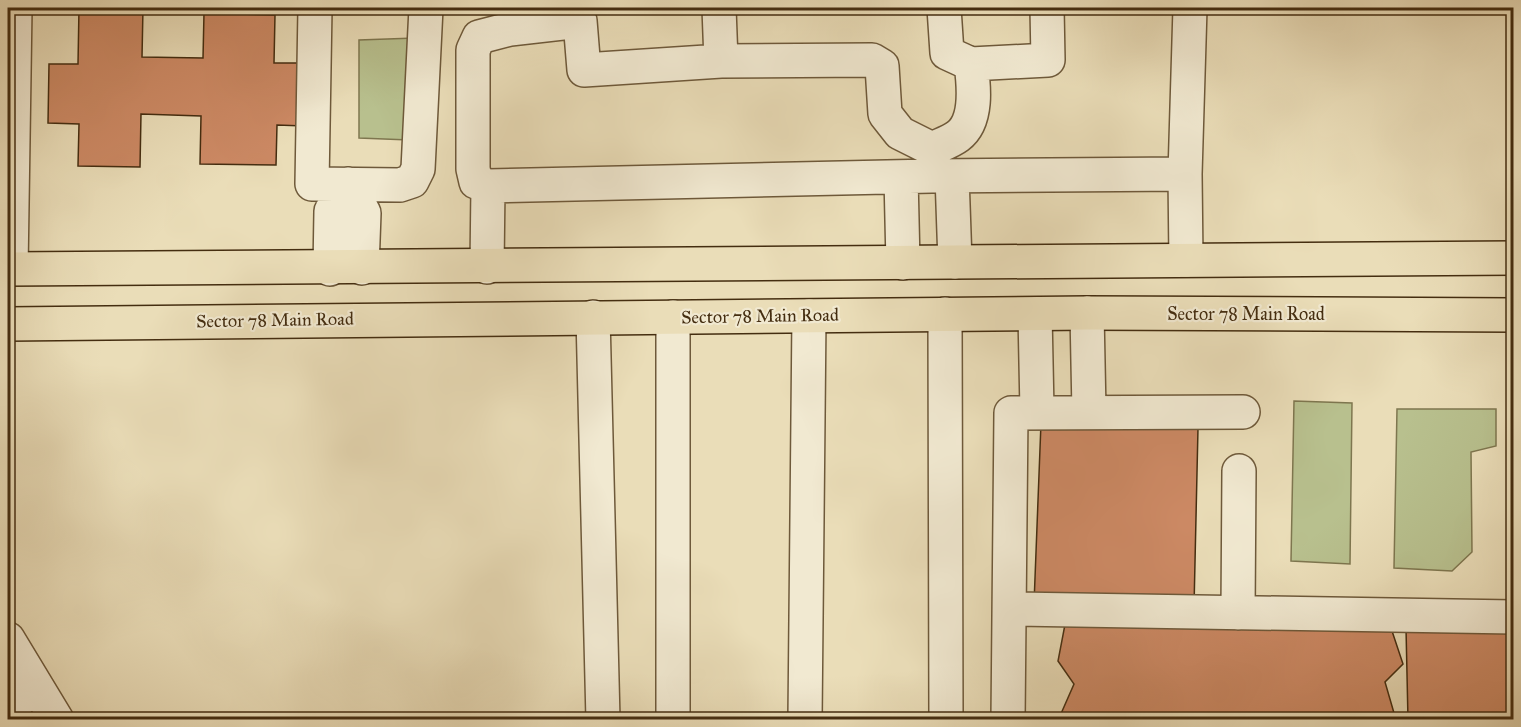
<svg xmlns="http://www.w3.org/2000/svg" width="1521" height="727" font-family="'IM FELL Great Primer',serif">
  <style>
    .green { fill: #b8c08e; stroke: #7e764f; stroke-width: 1.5 }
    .building { fill: #cc8964; stroke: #442d10; stroke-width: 1.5 }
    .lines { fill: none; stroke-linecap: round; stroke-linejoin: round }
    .minor-casing { stroke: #6e593a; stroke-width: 36 }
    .major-casing { stroke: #442d10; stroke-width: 36 }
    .minor { stroke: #f1e9d1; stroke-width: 33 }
    .major { stroke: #eaddb8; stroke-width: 33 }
    .labels { text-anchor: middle; stroke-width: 4.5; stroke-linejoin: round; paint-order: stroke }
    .street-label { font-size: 18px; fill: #442d10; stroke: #f1e9d1 }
  </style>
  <rect width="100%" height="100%" fill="#eaddb8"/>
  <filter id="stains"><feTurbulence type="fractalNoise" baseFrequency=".00333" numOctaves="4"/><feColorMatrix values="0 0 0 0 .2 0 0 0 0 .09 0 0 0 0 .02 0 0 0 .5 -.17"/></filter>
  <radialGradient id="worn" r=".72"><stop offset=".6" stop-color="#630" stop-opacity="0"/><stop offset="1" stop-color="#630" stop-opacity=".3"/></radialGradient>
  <path class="green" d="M 415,38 L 409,140 L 359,138 L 359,40 Z
    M 1294,401 L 1352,403 L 1350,564 L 1291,561 Z
    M 1397,409 L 1496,409 L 1496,446 L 1471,452 L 1472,552 L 1452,571 L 1394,568 Z"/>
  <path class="building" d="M 79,8 L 143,8 L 142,57 L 203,58 L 204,13 L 275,15 L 274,63 L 305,63 L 304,126 L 277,125 L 276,165 L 200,164 L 201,116 L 141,114 L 140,167 L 78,166 L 79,124 L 48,123 L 49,64 L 78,64 Z
    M 1041,423 L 1198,428 L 1194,607 L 1034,604 Z
    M 1067,614 L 1388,619 L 1403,664 L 1385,682 L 1394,713 L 1391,720 L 1062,720 L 1060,716 L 1074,684 L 1058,661 Z
    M 1514,626 L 1514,720 L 1408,720 L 1406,628 Z"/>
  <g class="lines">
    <g class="minor-casing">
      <path id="minor" d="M 315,8 L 312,184 L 400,185 L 412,181 L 418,169 L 426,8
        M 719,8 L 721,61 L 584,70 L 580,21 L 510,29 L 479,37 L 473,50 L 473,169 L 476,182 L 488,186 L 932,176 L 1185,174
        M 944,8 L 947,53 L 971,64 L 1048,60 L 1047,8
        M 721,61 L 872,60 L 882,66 L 885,114 L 900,133 L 932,149 C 940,145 950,142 958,136 C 978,121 974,86 971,64
        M 952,176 L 955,262
        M 901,177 L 903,263
        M 1186,260 L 1185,174 L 1190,8
        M 487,267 L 488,186
        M 11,269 L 15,8
        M 330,269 L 331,211 L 348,184 L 364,213 L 362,268
        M 1087,313 L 1089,412
        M 945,314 L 946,720
        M 1035,314 L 1037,411
        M 593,317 L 603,720
        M 1011,609 L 1514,617
        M 1238,613 L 1239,471
        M 8,639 L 57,720
        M 8,707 L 37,688
        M 673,720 L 673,317
        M 805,720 L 809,316
        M 1008,720 L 1011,413 L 1243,412"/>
    </g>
    <g class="major-casing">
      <path id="major" d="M 8,269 L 1514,258
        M 8,324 L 1087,313 L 1514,315"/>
    </g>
    <use href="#minor" class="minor"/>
    <use href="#major" class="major"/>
  </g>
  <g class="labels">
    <g class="street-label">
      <text x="1246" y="320">Sector 78 Main Road</text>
      <text transform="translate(760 316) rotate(-1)" y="6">Sector 78 Main Road</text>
      <text transform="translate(275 320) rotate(-1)" y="6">Sector 78 Main Road</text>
    </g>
  </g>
  <rect width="1521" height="727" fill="none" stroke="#eaddb8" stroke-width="30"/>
  <rect x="9" y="9" width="1503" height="709" fill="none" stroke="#442d10" stroke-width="3"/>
  <rect x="15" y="15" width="1491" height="697" fill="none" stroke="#442d10" stroke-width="1.5"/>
  <rect width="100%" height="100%" filter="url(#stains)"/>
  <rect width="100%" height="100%" fill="url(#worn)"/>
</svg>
